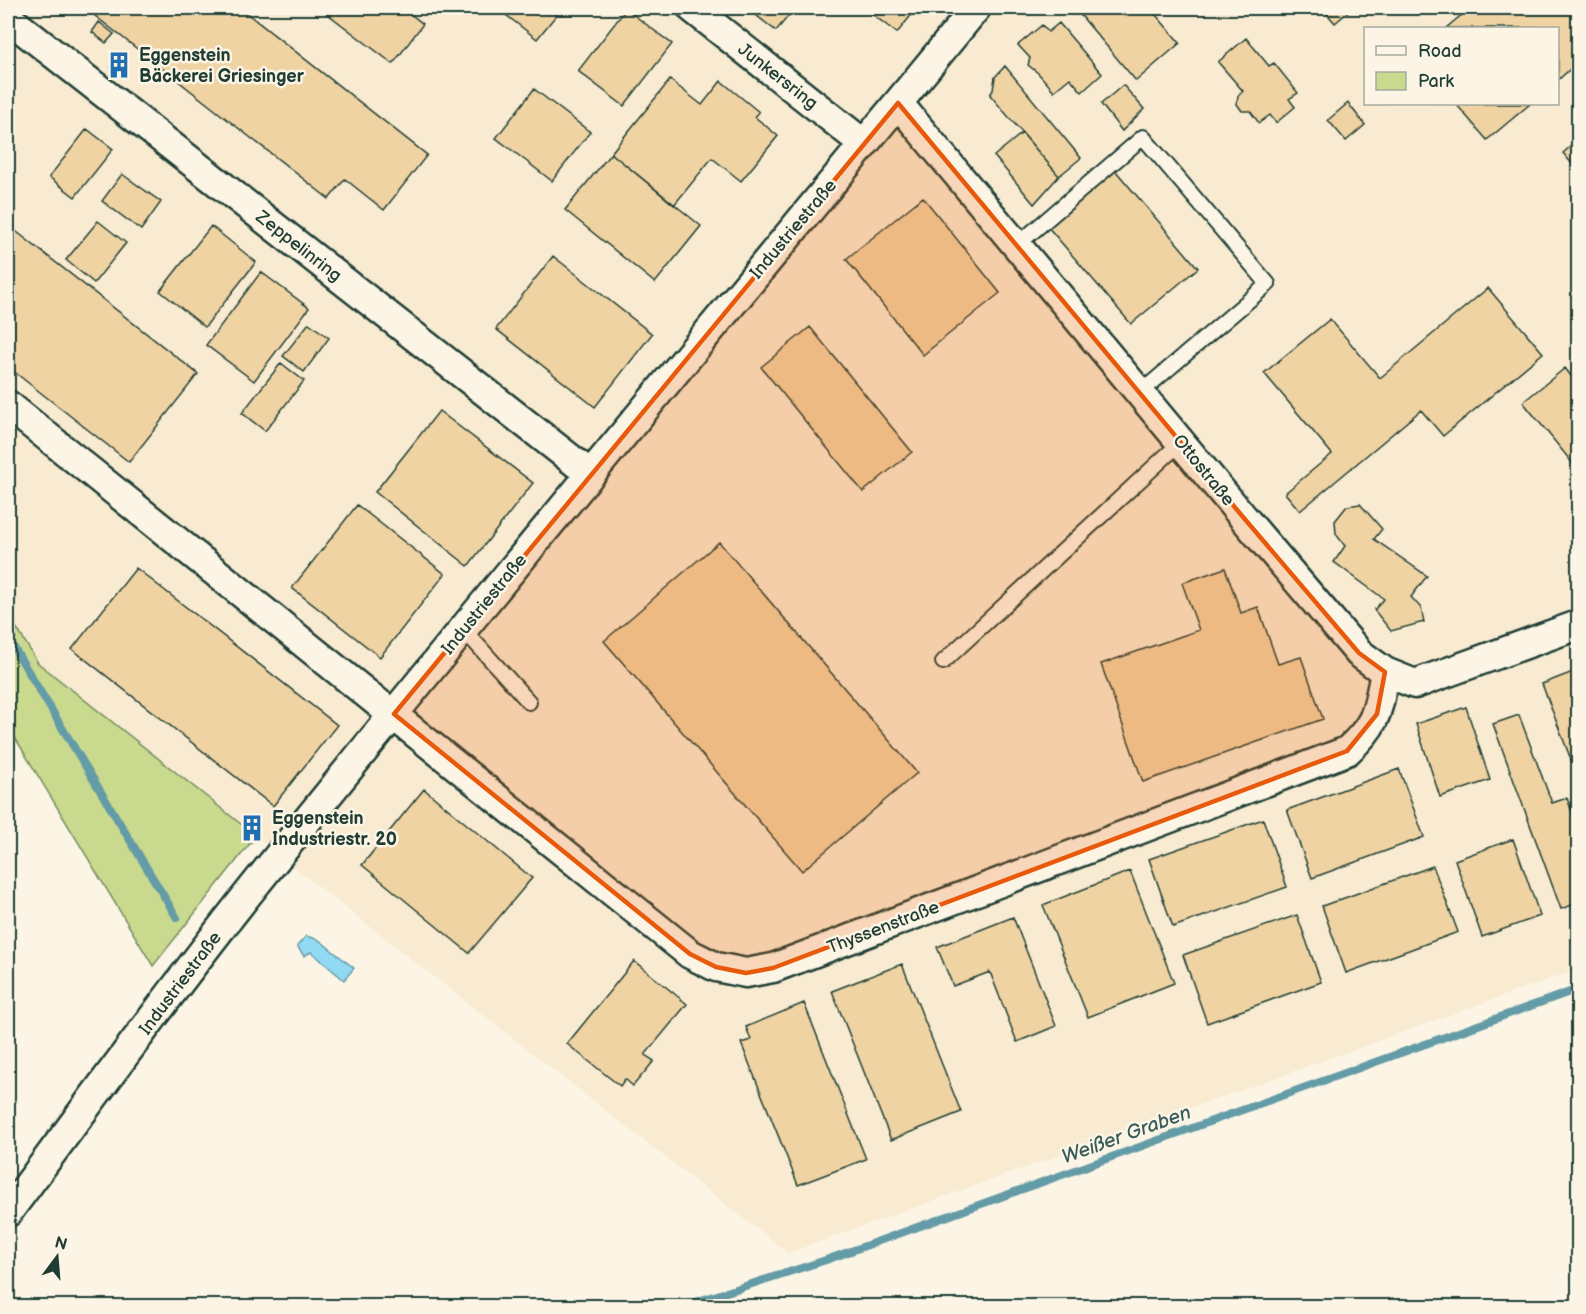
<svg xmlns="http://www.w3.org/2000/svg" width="1586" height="1314" font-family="'Balsamiq Sans',sans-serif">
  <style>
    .built { fill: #f8ebd1; fill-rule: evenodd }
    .green { fill: #c9da8e; stroke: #748c61; stroke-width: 1.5 }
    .water { fill: #92daf3; stroke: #649ba7; stroke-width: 1.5 }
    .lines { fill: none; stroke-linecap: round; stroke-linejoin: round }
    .stream { stroke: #649ba7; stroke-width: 8 }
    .building { fill: #f0d3a3; stroke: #1f3d34; stroke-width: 1.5 }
    .lane-casing { stroke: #1f3d34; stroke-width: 18 }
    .street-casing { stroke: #1f3d34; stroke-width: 33 }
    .lane { stroke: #fcf5e5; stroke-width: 14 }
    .street { stroke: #fcf5e5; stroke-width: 28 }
    .marked { fill: #e8590c; fill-opacity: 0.2; stroke: #e8590c; stroke-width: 4.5; stroke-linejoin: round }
    .labels { text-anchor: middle; stroke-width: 5; stroke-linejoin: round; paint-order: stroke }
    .poi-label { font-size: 18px; font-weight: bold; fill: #1f3d34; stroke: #fcf5e5; text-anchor: start }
    .street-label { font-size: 18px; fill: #1f3d34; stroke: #fcf5e5 }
    .water-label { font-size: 20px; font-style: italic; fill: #365c5a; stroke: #fcf5e5 }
  </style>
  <rect width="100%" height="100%" fill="#fcf5e5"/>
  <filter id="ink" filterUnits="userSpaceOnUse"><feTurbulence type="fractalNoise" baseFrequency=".0167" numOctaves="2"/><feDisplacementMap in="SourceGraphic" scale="12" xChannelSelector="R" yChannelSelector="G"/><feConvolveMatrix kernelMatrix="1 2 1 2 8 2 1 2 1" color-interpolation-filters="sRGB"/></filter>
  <g filter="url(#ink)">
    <path class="built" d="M 8,8 L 1578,8 L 1578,969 L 788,1253 L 301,873 L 38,663 L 8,614 ZM 1366,28 L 1558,28 L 1558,104 L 1366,104 Z"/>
    <path class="green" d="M 8,614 L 38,663 L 256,836 L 153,966 L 8,726 Z"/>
    <path class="water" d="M 306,936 L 319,940 L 354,968 L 344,980 L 311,952 L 304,956 L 297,946 Z"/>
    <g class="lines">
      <path class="stream" d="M 8,638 L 177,918
        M 683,1306 L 826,1260 L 1578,989"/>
    </g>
    <path class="building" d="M 85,8 L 240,8 L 427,155 L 384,210 L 345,179 L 329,199 Z
      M 320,8 L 403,8 L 423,24 L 393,64 Z
      M 497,8 L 562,8 L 537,39 Z
      M 747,8 L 795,8 L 776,31 Z
      M 864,8 L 917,8 L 897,33 Z
      M 1083,8 L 1150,8 L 1180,43 L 1136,81 L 1078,12 Z
      M 1322,8 L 1353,8 L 1335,23 Z
      M 1470,8 L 1578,8 L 1578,62 L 1558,80 L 1558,28 L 1446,28 Z
      M 626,9 L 672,44 L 624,106 L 578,71 Z
      M 99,22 L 114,34 L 106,43 L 92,32 Z
      M 1059,23 L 1102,74 L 1082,92 L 1070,78 L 1054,91 L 1038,73 L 1028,65 L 1030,58 L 1018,45 L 1042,25 L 1048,32 Z
      M 1246,38 L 1269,66 L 1274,63 L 1298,93 L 1289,99 L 1295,107 L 1276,123 L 1270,115 L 1259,123 L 1250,111 L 1242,111 L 1237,104 L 1238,96 L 1243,91 L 1218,62 Z
      M 120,57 L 128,63 L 119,74 L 111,67 Z
      M 1005,66 L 1081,158 L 1059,176 L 990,95 L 993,90 L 995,77 Z
      M 670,80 L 702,105 L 721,81 L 759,112 L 755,117 L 778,136 L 741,181 L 712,158 L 674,205 L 611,153 Z
      M 1123,85 L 1144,109 L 1122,131 L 1101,104 Z
      M 534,89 L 590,132 L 552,181 L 496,138 Z
      M 1348,103 L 1365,125 L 1346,141 L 1328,120 Z
      M 1456,104 L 1530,104 L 1487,140 Z
      M 87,129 L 113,149 L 75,197 L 49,177 Z
      M 1022,133 L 1059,176 L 1034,204 L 994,156 Z
      M 1578,140 L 1578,171 L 1563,153 Z
      M 611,153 L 701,226 L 655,283 L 565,210 Z
      M 1115,170 L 1198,268 L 1131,324 L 1048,227 Z
      M 122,174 L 161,202 L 141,230 L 102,201 Z
      M 923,197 L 1000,293 L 923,355 L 846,259 Z
      M 98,221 L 126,243 L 94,283 L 66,260 Z
      M 8,225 L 198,374 L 129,462 L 8,367 Z
      M 211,226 L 256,262 L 205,327 L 160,291 Z
      M 553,256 L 652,334 L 595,407 L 496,329 Z
      M 261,272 L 309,308 L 254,381 L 206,345 Z
      M 1488,288 L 1543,353 L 1443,436 L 1421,410 L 1300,511 L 1285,493 L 1332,454 L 1264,373 L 1330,319 L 1380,378 Z
      M 309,323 L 329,338 L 304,372 L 283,356 Z
      M 810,327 L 912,452 L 863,492 L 761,367 Z
      M 281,363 L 304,381 L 265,431 L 242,413 Z
      M 1565,368 L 1578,385 L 1578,470 L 1523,402 Z
      M 439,411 L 533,483 L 468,566 L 375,492 Z
      M 1360,504 L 1382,529 L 1374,539 L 1427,576 L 1411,597 L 1421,608 L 1424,622 L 1391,631 L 1374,610 L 1384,599 L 1334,562 L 1345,546 L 1336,534 L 1335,521 L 1347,506 Z
      M 357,505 L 445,574 L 380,657 L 292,588 Z
      M 719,542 L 917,773 L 802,871 L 604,641 Z
      M 136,568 L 337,725 L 273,806 L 72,649 Z
      M 1225,568 L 1241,613 L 1258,607 L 1278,664 L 1301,657 L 1323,719 L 1143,782 L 1101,664 L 1199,630 L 1182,583 Z
      M 1578,670 L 1578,778 L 1542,684 Z
      M 1466,707 L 1490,780 L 1440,797 L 1416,724 Z
      M 1519,715 L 1552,803 L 1567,798 L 1578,829 L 1578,903 L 1561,909 L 1493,724 Z
      M 1399,769 L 1424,837 L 1312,878 L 1287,810 Z
      M 424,789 L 532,878 L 469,953 L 362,865 Z
      M 1263,819 L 1287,887 L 1173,927 L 1149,859 Z
      M 253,820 L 259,826 L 252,835 L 245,829 Z
      M 1513,839 L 1540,916 L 1482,937 L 1455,860 Z
      M 1433,866 L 1458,932 L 1346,973 L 1322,906 Z
      M 1130,871 L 1174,983 L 1088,1017 L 1043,905 Z
      M 1297,915 L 1321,982 L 1207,1023 L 1183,955 Z
      M 1013,917 L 1056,1026 L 1017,1042 L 990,972 L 953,986 L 937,947 Z
      M 634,961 L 687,1004 L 645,1055 L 654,1061 L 633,1086 L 625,1079 L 620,1086 L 567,1044 Z
      M 902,964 L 961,1112 L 891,1140 L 832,991 Z
      M 804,1003 L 866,1159 L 798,1185 L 741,1043 L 751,1040 L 746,1027 Z"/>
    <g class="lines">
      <g class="lane-casing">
        <path id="lane" d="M 1016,246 L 1143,137 L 1268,284 L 1140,393
          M 464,630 L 529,702
          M 943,662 L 1181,442"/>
      </g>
      <g class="street-casing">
        <path id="street" d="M 692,8 L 864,144
          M 8,18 L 590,474
          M 898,103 L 1243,517 L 1359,653 L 1385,672 L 1415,684 L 1578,625
          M 8,405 L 690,954 L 716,967 L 746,973 L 773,968 L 1347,751 C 1378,723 1377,712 1385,672
          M 8,1212 C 88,1105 167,995 251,890 C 489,593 735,302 976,8"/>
      </g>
      <use href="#lane" class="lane"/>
      <use href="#street" class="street"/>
    </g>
  </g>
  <path class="marked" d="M 898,103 L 1243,517 L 1359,653 L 1385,672 L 1377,714 L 1347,751 L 773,968 L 746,973 L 716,967 L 690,954 L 394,714 Z"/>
  <defs>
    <g id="building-bare" transform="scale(2.07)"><path d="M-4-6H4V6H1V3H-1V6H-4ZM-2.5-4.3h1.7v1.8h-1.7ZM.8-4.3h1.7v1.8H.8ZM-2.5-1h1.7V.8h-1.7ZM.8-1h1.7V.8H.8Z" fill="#1f6fb2" stroke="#fcf5e5" stroke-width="2.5" paint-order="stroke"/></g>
  </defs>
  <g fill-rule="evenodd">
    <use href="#building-bare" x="119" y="65"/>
    <use href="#building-bare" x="252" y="828"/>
  </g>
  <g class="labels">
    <g class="poi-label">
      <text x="139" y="61">Eggenstein<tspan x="139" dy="21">Bäckerei Griesinger</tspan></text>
      <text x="272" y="824">Eggenstein<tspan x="272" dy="21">Industriestr. 20</tspan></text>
    </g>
    <g class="street-label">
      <text transform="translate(778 76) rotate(38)" y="6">Junkersring</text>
      <text transform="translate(793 229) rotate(-50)" y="6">Industriestraße</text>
      <text transform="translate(299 246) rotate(38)" y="6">Zeppelinring</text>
      <text transform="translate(1204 470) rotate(51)" y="6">Ottostraße</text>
      <text transform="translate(484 604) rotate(-51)" y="6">Industriestraße</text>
      <text transform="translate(883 927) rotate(-21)" y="6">Thyssenstraße</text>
      <text transform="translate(180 983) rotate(-53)" y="6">Industriestraße</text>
    </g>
    <g class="water-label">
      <text transform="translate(1126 1134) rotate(-20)" y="7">Weißer Graben</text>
    </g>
  </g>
  <rect width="1586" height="1314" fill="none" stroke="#fcf5e5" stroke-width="30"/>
  <rect x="15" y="15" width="1556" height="1284" fill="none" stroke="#1f3d34" stroke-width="2" filter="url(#ink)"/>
  <rect x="1364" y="27" width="195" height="78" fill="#fcf5e5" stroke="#a4ab9e" stroke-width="1.5"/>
  <rect x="1376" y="46" width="30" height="9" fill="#fcf5e5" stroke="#a4ab9e" stroke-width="1.5"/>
  <text x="1418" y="57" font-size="18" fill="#1f3d34">Road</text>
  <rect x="1376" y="72" width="30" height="18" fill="#c9da8e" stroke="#a4ab9e" stroke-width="1.5"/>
  <text x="1418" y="87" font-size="18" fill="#1f3d34">Park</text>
  <g transform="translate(57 1257) rotate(16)" stroke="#fcf5e5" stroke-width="4.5" paint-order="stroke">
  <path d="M0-4.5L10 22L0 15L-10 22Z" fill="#1f3d34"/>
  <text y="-9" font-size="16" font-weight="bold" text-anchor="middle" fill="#1f3d34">N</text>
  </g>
</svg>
